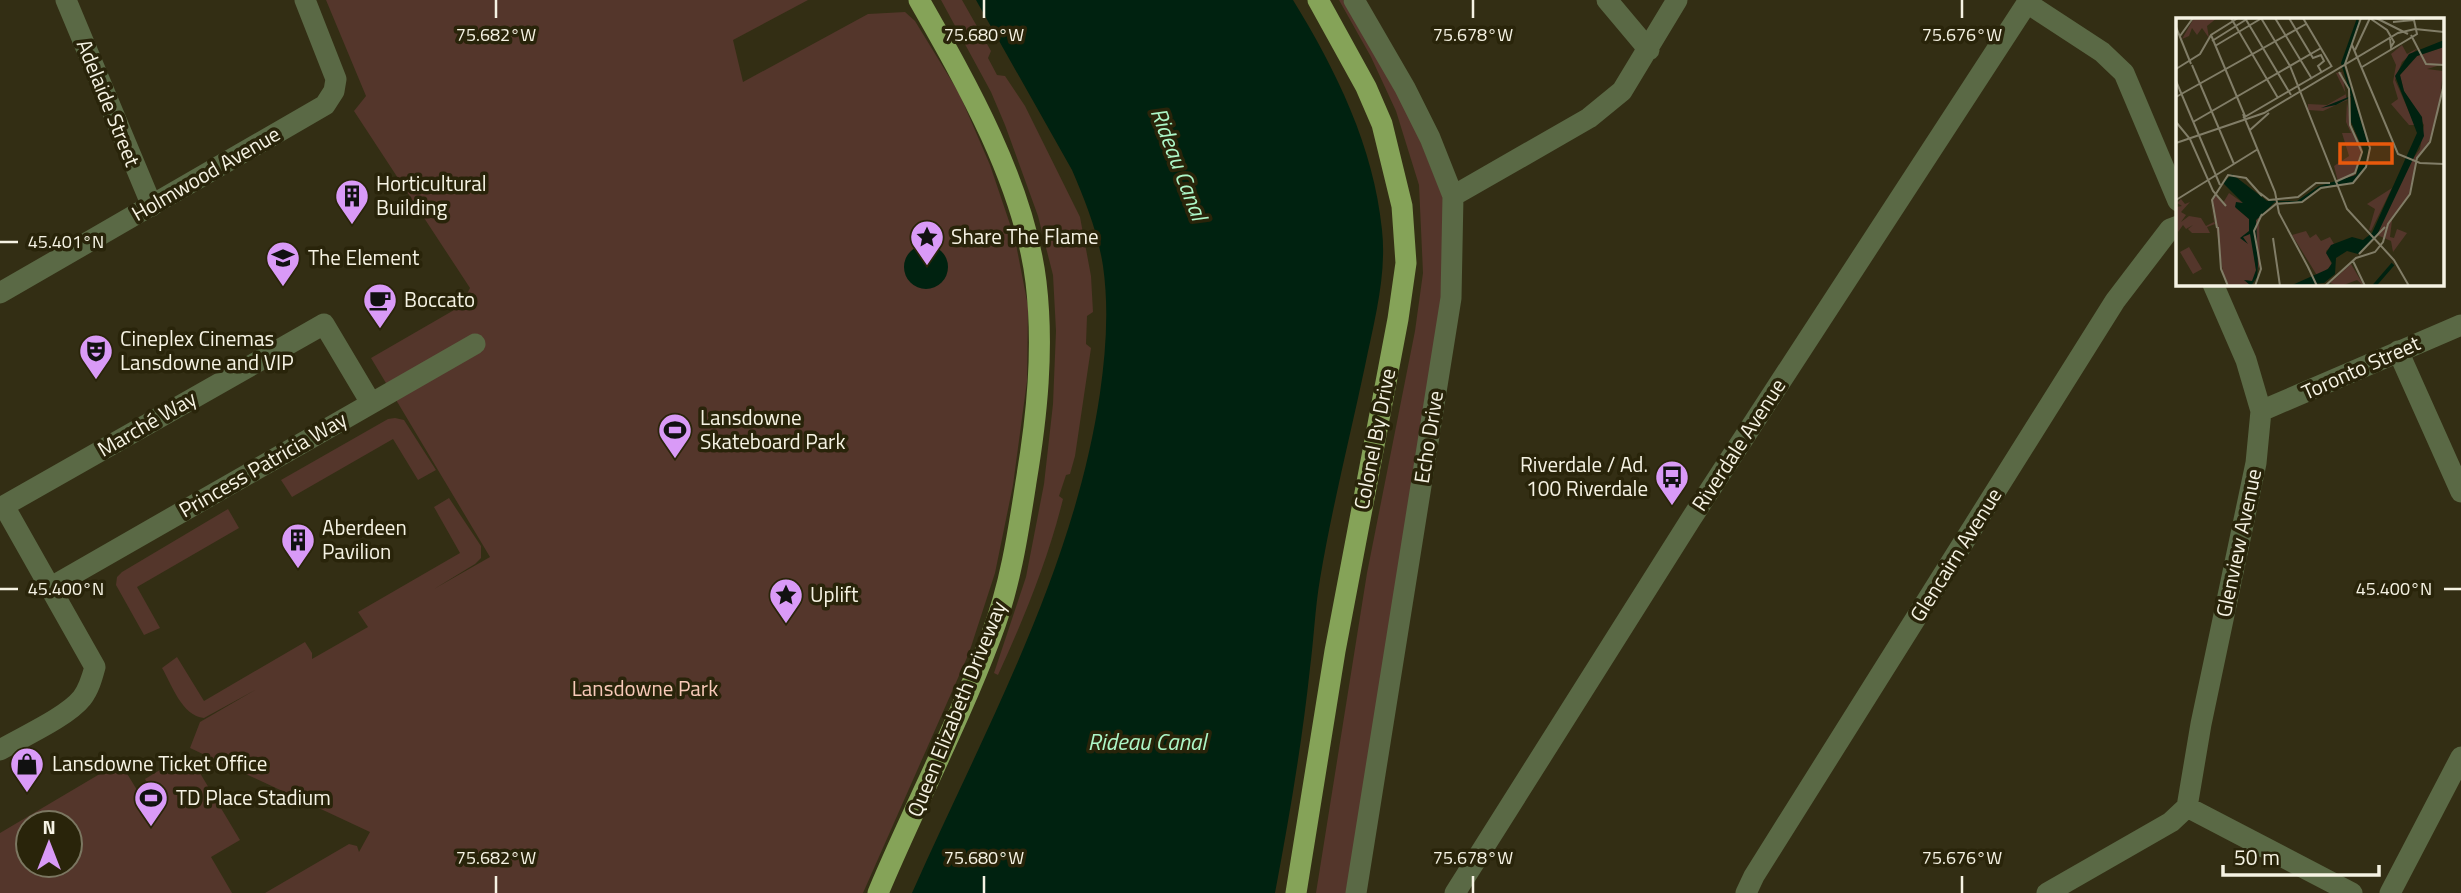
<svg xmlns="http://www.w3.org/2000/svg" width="2461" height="893" font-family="'Titillium Web',sans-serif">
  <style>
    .green { fill: #54362b; fill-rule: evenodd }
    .water { fill: #002210 }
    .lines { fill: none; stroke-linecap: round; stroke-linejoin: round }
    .minor { stroke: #5a6945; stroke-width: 21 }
    .major { stroke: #85a358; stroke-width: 21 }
    .ticks { fill: none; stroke: #f6f3e4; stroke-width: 2.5 }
    .labels { text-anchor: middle; stroke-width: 7; stroke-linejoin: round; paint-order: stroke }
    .street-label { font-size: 21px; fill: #f6f3e4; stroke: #29240a }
    .poi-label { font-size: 21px; fill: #f6f3e4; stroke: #29240a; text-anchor: start }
    .park-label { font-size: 21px; fill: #f9cab9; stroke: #29240a }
    .water-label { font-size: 23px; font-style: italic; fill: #adf7c8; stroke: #29240a }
    .inset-river { fill: none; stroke: #002210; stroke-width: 3.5 }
    .inset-road { fill: none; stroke: #817d67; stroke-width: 2 }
    .view { fill: #e8590c; fill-opacity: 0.15; stroke: #e8590c; stroke-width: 3.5 }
    .inset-edge { fill: none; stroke: #f6f3e4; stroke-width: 3.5 }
    .ticks-label { font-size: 18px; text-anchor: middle; fill: #f6f3e4; stroke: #29240a; stroke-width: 7; stroke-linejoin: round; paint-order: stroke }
  </style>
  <rect width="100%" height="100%" fill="#332e14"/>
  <path class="green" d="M 326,0 L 808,0 L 733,40 L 743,82 L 868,14 L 905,12 L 915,21 L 959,93 L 990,165 L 1015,239 L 1028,306 L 1027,381 L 1013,485 L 995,573 L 969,653 L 863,893 L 265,893 L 349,844 L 357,846 L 359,852 L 370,832 L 190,748 L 200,722 L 257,689 L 204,718 C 182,716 172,685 162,668 L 177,657 L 204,701 L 305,642 L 312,653 L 312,659 L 368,627 L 358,612 L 460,553 L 434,507 L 449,498 L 481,546 L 481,558 L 475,564 L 434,589 L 490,557 L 371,358 L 461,306 L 470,288 L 354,111 L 366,96 Z
    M 941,0 L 962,0 L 991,51 L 988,58 L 997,75 L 1005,76 L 1025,106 L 1080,217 L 1091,276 L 1093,312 L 1087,316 L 1086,344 L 1091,348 L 1075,456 L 1070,474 L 1066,475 L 1059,496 L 1063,499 C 1048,560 1024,618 998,675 L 994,673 L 1026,577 L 1044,484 L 1053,404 L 1056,331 L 1053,275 L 1038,216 L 1005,125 L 991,92 Z
    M 1339,0 L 1343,0 L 1406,106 L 1443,197 L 1446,275 L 1419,465 L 1346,893 L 1316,893 L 1367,573 L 1415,331 L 1423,273 L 1419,185 L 1396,111 L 1371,57 Z
    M 395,418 L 404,420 L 436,470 L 418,480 L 393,439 L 292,497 L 281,480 L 388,419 Z
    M 228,509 L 239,528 L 137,587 L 160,628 L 144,635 L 116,585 L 117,577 L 122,572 Z
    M 188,753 L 240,840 L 211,857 L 232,893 L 0,893 L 0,833 L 120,762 L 137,790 L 148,784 L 145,779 ZM 28,823 L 70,823 L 70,865 L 28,865 Z"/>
  <path class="water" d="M 976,0 L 1293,0 C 1336,70 1374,147 1382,230 C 1387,275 1374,322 1365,366 C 1350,437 1332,507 1320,579 C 1315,608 1314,638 1310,668 C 1302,743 1289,819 1275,893 L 912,893 C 984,731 1074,571 1100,393 C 1106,351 1109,308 1103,266 C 1098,233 1085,200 1072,170 Z
    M904 267a22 22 0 1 1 44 0a22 22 0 1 1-44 0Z"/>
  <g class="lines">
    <path class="minor" d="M 66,0 L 152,206
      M 1354,0 L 1405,88 L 1430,138 L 1453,196 L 1451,298 L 1356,893
      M 1607,0 L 1649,50
      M 2027,3 L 2102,52 L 2124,73 L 2178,201
      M 1453,196 L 1589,118 L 1622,91 L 1677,0
      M 0,293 L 325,105 L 334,91 L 336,79 L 305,0
      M 2398,351 L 2461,492
      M 2261,411 L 2461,325
      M 0,508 L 324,324 L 371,403
      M 51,587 L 475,344
      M 0,750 C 22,737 67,717 82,698 C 89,689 92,678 95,667 L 4,506
      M 2187,807 L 2201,724 L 2256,463 L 2261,411 L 2246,360 L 2213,284
      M 2187,807 L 2352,893
      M 1455,893 L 1691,519 L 2029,0
      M 1746,893 L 1754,876 L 2115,301 L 2170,229 L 2178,226
      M 2047,893 L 2171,822 L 2187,807
      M 2390,893 L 2461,757"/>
    <path class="major" d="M 878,893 C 914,807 958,724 991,636 C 1010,587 1018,534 1026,482 C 1037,416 1044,349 1036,282 C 1024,184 967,84 919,0
      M 1296,893 L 1335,651 L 1398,319 L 1406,263 L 1402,206 L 1382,124 L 1366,87 L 1318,0"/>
  </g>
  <path class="ticks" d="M 496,0 L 496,18M 984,0 L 984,18M 1473,0 L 1473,18M 1962,0 L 1962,18M 0,242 L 18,242M 0,589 L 18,589M 2444,589 L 2461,589M 496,876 L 496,893M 984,876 L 984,893M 1473,876 L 1473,893M 1962,876 L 1962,893"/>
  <defs>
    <g id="building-pin" transform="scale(1.75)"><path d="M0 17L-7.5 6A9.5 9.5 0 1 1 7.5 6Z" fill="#d99af7" stroke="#29240a"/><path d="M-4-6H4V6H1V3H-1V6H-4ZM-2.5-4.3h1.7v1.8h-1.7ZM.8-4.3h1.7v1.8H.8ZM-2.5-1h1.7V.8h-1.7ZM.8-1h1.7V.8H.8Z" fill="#111"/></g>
    <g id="sight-pin" transform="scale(1.75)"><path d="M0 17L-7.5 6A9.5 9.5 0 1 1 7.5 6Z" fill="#d99af7" stroke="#29240a"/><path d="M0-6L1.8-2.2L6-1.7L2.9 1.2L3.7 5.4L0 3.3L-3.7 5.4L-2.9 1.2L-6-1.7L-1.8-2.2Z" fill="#111"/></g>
    <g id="school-pin" transform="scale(1.75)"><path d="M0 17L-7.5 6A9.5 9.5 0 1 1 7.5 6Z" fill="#d99af7" stroke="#29240a"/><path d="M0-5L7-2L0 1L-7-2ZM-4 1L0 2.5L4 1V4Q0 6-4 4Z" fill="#111"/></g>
    <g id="cafe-pin" transform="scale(1.75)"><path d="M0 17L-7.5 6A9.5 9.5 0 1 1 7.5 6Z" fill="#d99af7" stroke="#29240a"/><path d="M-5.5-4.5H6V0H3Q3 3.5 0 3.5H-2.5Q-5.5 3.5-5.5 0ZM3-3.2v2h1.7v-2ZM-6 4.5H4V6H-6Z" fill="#111"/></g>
    <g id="theatre-pin" transform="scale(1.75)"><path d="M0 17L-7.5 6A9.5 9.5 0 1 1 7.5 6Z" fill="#d99af7" stroke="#29240a"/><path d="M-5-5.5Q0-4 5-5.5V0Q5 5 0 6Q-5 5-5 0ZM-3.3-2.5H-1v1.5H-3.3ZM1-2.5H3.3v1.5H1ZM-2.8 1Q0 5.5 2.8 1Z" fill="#111"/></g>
    <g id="stadium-pin" transform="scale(1.75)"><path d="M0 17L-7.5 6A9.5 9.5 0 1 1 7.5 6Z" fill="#d99af7" stroke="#29240a"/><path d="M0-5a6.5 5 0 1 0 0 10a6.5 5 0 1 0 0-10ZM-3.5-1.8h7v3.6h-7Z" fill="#111"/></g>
    <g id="bus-pin" transform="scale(1.75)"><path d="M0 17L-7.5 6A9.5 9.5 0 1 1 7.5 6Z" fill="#d99af7" stroke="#29240a"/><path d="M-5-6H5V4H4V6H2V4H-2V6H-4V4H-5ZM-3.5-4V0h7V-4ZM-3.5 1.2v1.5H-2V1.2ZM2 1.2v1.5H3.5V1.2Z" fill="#111"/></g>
    <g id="shop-pin" transform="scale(1.75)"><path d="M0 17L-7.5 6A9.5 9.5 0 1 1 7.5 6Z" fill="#d99af7" stroke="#29240a"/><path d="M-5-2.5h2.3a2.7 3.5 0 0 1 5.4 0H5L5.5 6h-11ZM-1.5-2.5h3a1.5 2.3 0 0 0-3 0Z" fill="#111"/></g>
  </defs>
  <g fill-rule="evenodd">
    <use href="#building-pin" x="352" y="196"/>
    <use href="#sight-pin" x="927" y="237"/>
    <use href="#school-pin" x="283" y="258"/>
    <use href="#cafe-pin" x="380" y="300"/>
    <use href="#theatre-pin" x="96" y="351"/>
    <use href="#stadium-pin" x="675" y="430"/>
    <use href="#bus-pin" x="1672" y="477"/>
    <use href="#building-pin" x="298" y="540"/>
    <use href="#sight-pin" x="786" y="595"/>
    <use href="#shop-pin" x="27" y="764"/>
    <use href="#stadium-pin" x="151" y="798"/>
  </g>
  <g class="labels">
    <g class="street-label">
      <text transform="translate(108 103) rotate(68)" y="7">Adelaide Street</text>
      <text transform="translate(206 174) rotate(-30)" y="7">Holmwood Avenue</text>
      <text transform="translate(2361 368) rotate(-24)" y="7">Toronto Street</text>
      <text transform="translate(147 424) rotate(-30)" y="7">Marché Way</text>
      <text transform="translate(1429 437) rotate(-81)" y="7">Echo Drive</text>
      <text transform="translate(1375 439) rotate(-79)" y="7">Colonel By Drive</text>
      <text transform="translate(1739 445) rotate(-57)" y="7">Riverdale Avenue</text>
      <text transform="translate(263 465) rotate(-30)" y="7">Princess Patricia Way</text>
      <text transform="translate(2239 543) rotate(-78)" y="7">Glenview Avenue</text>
      <text transform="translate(1956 555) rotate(-58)" y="7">Glencairn Avenue</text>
      <text transform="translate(957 709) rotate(-68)" y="7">Queen Elizabeth Driveway</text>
    </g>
    <g class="poi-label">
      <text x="376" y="191">Horticultural<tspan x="376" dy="24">Building</tspan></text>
      <text x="951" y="244">Share The Flame</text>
      <text x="308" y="265">The Element</text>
      <text x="404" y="307">Boccato</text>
      <text x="120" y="346">Cineplex Cinemas<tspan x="120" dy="24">Lansdowne and VIP</tspan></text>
      <text x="700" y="425">Lansdowne<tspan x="700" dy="24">Skateboard Park</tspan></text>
      <text x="1648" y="472" text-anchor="end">Riverdale / Ad.<tspan x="1648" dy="24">100 Riverdale</tspan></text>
      <text x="322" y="535">Aberdeen<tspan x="322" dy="24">Pavilion</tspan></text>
      <text x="810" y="602">Uplift</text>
      <text x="52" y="771">Lansdowne Ticket Office</text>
      <text x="176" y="805">TD Place Stadium</text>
    </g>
    <g class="park-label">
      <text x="645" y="696">Lansdowne Park</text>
    </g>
    <g class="water-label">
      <text transform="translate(1179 164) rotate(69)" y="8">Rideau Canal</text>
      <text x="1147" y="750">Rideau Canal</text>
    </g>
  </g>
  <g transform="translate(2176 18)">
    <rect width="268" height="268" fill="#332e14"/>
    <path d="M 18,0 L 41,0 L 31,8 L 33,20 L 26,10 L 21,17 L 16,10 L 13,18 L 6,21 ZM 226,27 L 231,36 L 242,30 L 226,44 L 219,62 L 239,107 L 233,107 L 215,86 L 222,81 L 217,64 L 220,47 L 215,36 ZM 268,29 L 268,46 L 251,51 L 267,53 L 263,93 L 253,123 L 242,138 L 233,176 L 216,202 L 214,219 L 218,220 L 221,211 L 231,215 L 217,234 L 215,223 L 201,217 L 202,210 L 227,154 L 244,131 L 248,107 L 228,73 L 224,57 L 241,38 ZM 166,54 L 175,108 L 186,129 L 178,158 L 162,164 L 158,148 L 173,138 L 166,115 L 175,115 L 170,104 L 171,82 L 147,93 L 132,92 L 132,86 L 151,87 L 170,76 L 160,55 ZM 216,170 L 195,213 L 193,212 L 199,191 L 191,186 ZM 53,175 L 67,185 L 60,190 L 73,201 L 80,252 L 78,205 L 83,199 L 84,246 L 76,264 L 70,262 L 75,268 L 53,268 L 47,255 L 36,181 L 39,177 L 47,185 ZM 5,181 L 9,186 L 14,184 L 5,194 L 10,197 L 5,204 L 13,198 L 25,200 L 30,208 L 38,204 L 34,182 L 39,206 L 31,209 L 34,215 L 16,215 L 12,211 L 17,207 L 10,211 L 7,207 L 2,214 L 0,189 L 6,188 L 1,185 ZM 130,213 L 134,220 L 140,216 L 145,223 L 154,219 L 158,226 L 150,233 L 156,247 L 142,259 L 116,217 ZM 13,229 L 26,251 L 17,256 L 4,234 ZM 175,246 L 188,268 L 181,262 L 165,268 L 154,265 Z" fill="#54362b"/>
    <path d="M 181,0 L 184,6 L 168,48 L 193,130 L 191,147 L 177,165 L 144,169 L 125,184 L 99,184 L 80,202 L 82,247 L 81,259 L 75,268 L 68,262 L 76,263 L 80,252 L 74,216 L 67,219 L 72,226 L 64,220 L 73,213 L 73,201 L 59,189 L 60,184 L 67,185 L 47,165 L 56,156 L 91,183 L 121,183 L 143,168 L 180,157 L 187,132 L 175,104 L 175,79 L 160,87 L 145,90 L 175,78 L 165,45 ZM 268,22 L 268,29 L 241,38 L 224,57 L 228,73 L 246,99 L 248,118 L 201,217 L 182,236 L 171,233 L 160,240 L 159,256 L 148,265 L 114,268 L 152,251 L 156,245 L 150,235 L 155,227 L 176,219 L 187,222 L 196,215 L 241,115 L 219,58 L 233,36 Z" fill="#002210"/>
    <path class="inset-river" d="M 198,268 L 217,246"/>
    <path class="inset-road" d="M 55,0 L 102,80M 69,0 L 115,77M 85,0 L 114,48 L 171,191 L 218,242 L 233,268M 99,0 L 136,61M 113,0 L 137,40 L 145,37 L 148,43 L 142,48 L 146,55M 127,0 L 156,49M 200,0 L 232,16M 195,1 L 211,12 L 218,24 L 215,29 L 214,21M 0,9 L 15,46M 35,17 L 69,98M 235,17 L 250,46 L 268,47M 4,18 L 17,0M 36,23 L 71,1M 176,27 L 222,136 L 244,145 L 268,146M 39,28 L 86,0M 179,32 L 194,0M 16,47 L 58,146M 186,49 L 241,16 L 238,2 L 217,4M 0,51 L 24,36 L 35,17 L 62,0M 0,63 L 44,167M 0,79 L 130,6M 67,96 L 99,174 L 103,195 L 132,249M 67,100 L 156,48M 0,104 L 14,121 L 37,173 L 50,188M 17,104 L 145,30M 74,112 L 93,95M 0,125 L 88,95 L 222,15 L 239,11 L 268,14M 159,164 L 179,155 L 186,134 L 174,107 L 173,71 L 163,54M 84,175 L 93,182 L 122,179 L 140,165 L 154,165M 0,182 L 82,131M 84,199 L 100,186 L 126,184 L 145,170 L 177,165 L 190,149 L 194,130 L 169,46 L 185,0M 42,209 L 45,251 L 52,268M 41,210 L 36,182 L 52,157 L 70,160 L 86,178M 97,220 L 104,268M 183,236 L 209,209M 177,243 L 189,268M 132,249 L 141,268M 79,268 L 85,251 L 78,213 L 86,196M 149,268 L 180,240 L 199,234 L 207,224 L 212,206 L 234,176 L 241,140 L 254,124 L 268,66"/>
    <path class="view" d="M 164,126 L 216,126 L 216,145 L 164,145 Z"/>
    <rect width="268" height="268" class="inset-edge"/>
  </g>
  <g class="ticks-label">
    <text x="496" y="41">75.682°W</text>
    <text x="984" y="41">75.680°W</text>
    <text x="1473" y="41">75.678°W</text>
    <text x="1962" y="41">75.676°W</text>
    <text x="66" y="248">45.401°N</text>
    <text x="66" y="595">45.400°N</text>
    <text x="2394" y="595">45.400°N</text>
    <text x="496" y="864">75.682°W</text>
    <text x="984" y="864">75.680°W</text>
    <text x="1473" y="864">75.678°W</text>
    <text x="1962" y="864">75.676°W</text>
  </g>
  <g transform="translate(49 844)"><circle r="33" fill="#29240a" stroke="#7b7761" stroke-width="2"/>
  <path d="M0-5L12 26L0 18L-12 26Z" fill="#d99af7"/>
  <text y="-10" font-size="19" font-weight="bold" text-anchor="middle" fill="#f6f3e4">N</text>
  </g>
  <path d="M2223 865v10h156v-10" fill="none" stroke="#f6f3e4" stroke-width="3.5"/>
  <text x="2234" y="865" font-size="21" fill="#f6f3e4" stroke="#29240a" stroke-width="5" paint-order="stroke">50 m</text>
</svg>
